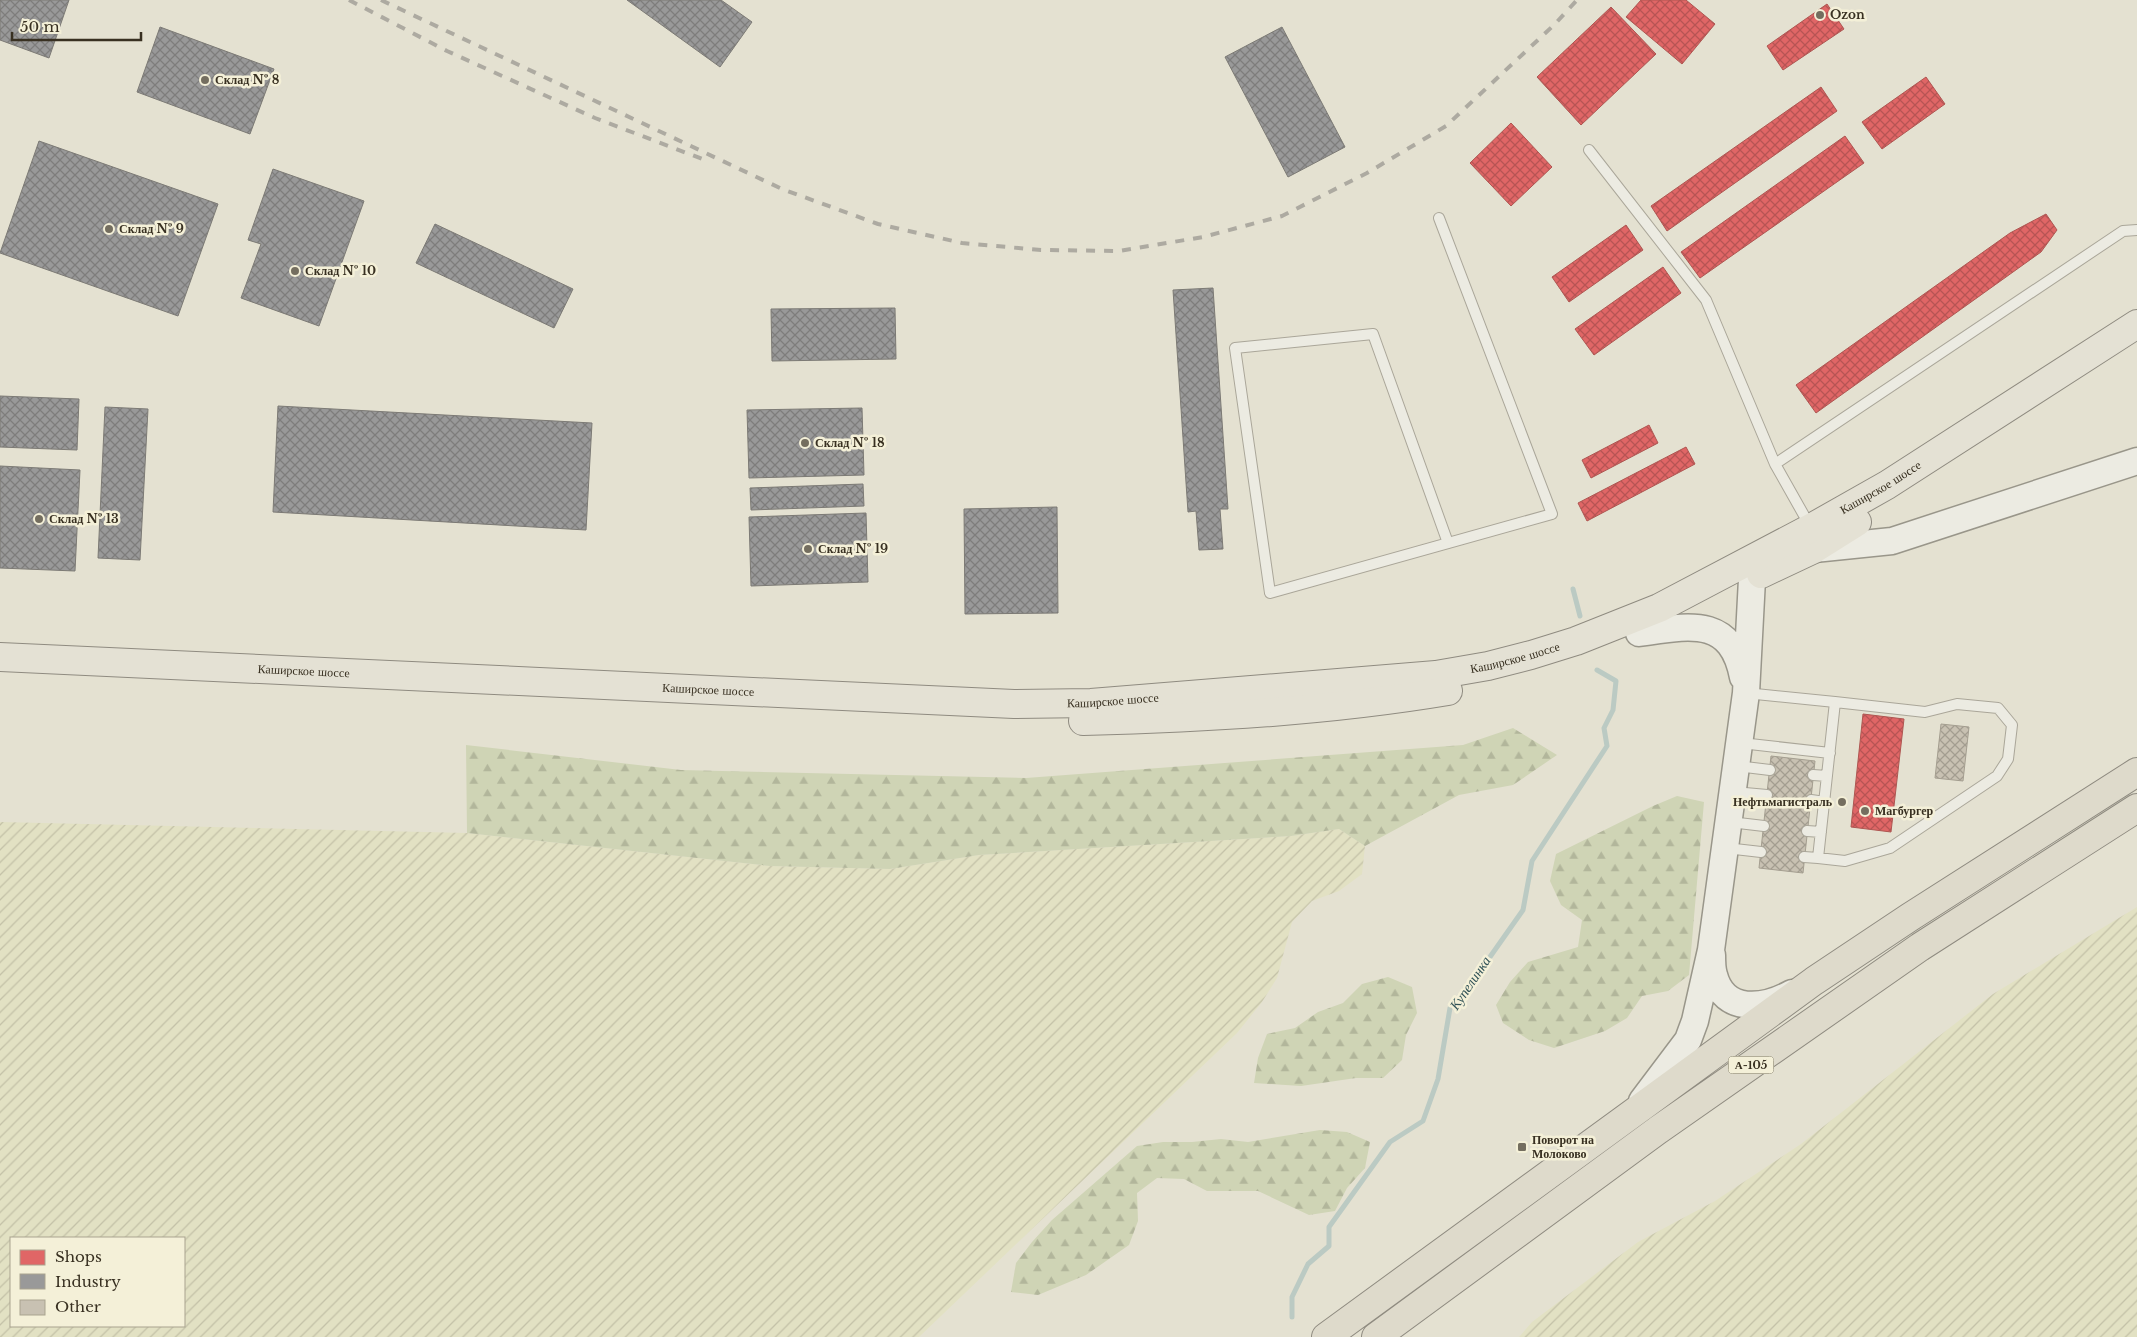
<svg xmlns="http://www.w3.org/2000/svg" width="2137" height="1337" font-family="'Libre Baskerville',serif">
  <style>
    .farmland { fill: url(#farmland-furrows); fill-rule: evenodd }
    .forest { fill: url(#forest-firs) }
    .shops { fill: url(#shops-cross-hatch); stroke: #ae5651 }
    .industry { fill: url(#industry-cross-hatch); stroke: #7c7a75 }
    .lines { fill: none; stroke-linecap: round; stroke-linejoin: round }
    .stream { stroke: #bbcac3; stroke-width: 5 }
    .building { fill: url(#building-cross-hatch); stroke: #a49e90 }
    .service-casing { stroke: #aaa699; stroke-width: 12 }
    .secondary-casing { stroke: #99968a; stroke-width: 29 }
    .primary-casing { stroke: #8f8b80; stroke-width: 30 }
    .trunk-casing { stroke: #8f8b80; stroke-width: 30 }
    .service { stroke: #ecebe2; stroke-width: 10 }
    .secondary { stroke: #ecebe2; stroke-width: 26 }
    .primary { stroke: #e4e1d4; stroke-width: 28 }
    .trunk { stroke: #dedacb; stroke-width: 28 }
    .rail { stroke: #adaaa1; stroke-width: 4; stroke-dasharray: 9 9; stroke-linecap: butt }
    .poi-dot { fill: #746e5f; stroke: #f4f0d8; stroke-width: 2 }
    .labels { text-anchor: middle; stroke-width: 5; stroke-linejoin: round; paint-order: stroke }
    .shield { fill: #f4f0d8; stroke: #706a58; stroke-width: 1 }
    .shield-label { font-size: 11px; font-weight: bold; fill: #383021 }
    .poi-label { font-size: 12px; font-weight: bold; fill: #383021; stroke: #f4f0d8; text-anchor: start }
    .street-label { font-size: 12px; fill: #383021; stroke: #f4f0d8 }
    .water-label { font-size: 14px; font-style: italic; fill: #325357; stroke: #f4f0d8 }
  </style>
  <defs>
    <pattern id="farmland-furrows" width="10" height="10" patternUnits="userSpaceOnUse" patternTransform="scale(1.25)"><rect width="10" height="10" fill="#e2e1c3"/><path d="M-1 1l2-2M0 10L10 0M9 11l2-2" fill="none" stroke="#c3c1a7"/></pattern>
    <pattern id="forest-firs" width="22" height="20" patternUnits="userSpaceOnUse" patternTransform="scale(1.25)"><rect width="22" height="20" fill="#cfd4b5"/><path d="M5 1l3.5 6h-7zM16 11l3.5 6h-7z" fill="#b2b69b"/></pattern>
    <pattern id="shops-cross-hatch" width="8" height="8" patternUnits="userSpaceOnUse" patternTransform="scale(1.25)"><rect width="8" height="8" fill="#e06666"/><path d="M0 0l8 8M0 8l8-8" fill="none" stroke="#b75454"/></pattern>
    <pattern id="industry-cross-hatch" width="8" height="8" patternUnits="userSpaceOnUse" patternTransform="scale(1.25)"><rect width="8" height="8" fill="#999"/><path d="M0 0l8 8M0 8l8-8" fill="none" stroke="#7e7d7c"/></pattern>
    <pattern id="building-cross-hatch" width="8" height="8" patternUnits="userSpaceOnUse" patternTransform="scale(1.25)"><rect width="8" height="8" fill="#c8c1b2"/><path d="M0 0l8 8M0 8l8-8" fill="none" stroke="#a39d90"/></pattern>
  </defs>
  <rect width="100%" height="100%" fill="#e4e1d1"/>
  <path class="farmland" d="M 0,822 L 467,833 L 770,866 L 890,869 L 979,855 L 1291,836 L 1339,829 L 1365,846 L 1362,874 L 1339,891 L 1312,901 L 1292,922 L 1277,978 L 1262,1002 L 1237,1033 L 919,1337 L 0,1337 ZM 11,1238 L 184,1238 L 184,1326 L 11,1326 Z
    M 2137,907 L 2137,1337 L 1519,1337 L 1532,1322 L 1638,1242 L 1715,1201 L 1801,1144 L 1993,994 Z"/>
  <path class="forest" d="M 1513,728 L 1557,755 L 1513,785 L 1459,795 L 1365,846 L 1339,829 L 1291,836 L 979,855 L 890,869 L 770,866 L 467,833 L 466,745 L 681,770 L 1026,778 L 1463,745 Z
    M 1677,796 L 1704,802 L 1689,975 L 1668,991 L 1642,996 L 1627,1018 L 1605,1031 L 1554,1048 L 1529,1040 L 1503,1023 L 1496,1005 L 1510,982 L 1528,962 L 1578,947 L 1582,920 L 1561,905 L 1550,881 L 1556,854 L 1653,806 Z
    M 1388,977 L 1412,987 L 1417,1013 L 1406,1035 L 1402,1060 L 1383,1078 L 1356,1078 L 1301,1086 L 1254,1083 L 1258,1058 L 1267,1034 L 1295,1028 L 1318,1012 L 1343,1003 L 1362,984 Z
    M 1320,1130 L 1347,1132 L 1370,1142 L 1365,1168 L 1347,1188 L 1335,1211 L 1309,1215 L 1258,1191 L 1207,1191 L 1184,1179 L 1157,1178 L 1137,1193 L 1138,1221 L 1129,1245 L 1086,1275 L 1038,1295 L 1011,1292 L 1016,1263 L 1032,1242 L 1052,1220 L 1137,1146 L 1163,1142 L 1192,1142 L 1221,1139 L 1248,1142 Z"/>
  <path class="shops" d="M 1641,0 L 1686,0 L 1715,24 L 1682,64 L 1626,17 Z
    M 1827,4 L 1844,29 L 1783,70 L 1767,46 Z
    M 1611,7 L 1656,54 L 1581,125 L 1537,77 Z
    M 1926,77 L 1945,104 L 1882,149 L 1862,122 Z
    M 1821,87 L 1837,111 L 1667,231 L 1651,206 Z
    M 1511,123 L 1552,167 L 1511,206 L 1470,163 Z
    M 1845,136 L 1864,163 L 1700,278 L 1681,252 Z
    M 2046,214 L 2057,230 L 2041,252 L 1816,413 L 1796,385 L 2010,233 Z
    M 1626,225 L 1643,250 L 1569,302 L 1552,277 Z
    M 1663,267 L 1681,293 L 1594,355 L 1575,329 Z
    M 1649,425 L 1658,443 L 1591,478 L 1582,460 Z
    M 1686,447 L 1695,464 L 1587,521 L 1578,503 Z
    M 1863,714 L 1904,719 L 1891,832 L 1851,827 Z"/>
  <path class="industry" d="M 0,0 L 69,0 L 49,58 L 0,40 Z
    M 627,0 L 721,0 L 752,22 L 720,67 Z
    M 160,27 L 274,69 L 250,134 L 137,92 Z
    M 1282,27 L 1345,147 L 1288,177 L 1225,57 Z
    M 39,141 L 218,204 L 178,316 L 0,253 Z
    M 273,169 L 364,201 L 319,326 L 241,298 L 261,244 L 248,240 Z
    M 435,224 L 573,289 L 554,328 L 416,263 Z
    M 1213,288 L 1228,509 L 1220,509 L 1223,549 L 1199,550 L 1196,511 L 1188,512 L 1173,290 Z
    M 895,308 L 896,359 L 772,361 L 771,309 Z
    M 0,396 L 79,399 L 77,450 L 0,447 Z
    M 278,406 L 592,423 L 586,530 L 273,512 Z
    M 105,407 L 148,409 L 140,560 L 98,558 Z
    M 862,408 L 864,475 L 749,478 L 747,410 Z
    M 0,466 L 80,470 L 75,571 L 0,568 Z
    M 863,484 L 864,506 L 751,510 L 750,488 Z
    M 1057,507 L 1058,613 L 965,614 L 964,509 Z
    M 866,513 L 868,582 L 751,586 L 749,517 Z"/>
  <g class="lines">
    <path class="stream" d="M 1573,589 L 1580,616
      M 1292,1317 L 1292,1297 L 1308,1264 L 1329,1246 L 1329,1227 L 1390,1142 L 1423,1121 L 1438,1079 L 1450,1008 L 1485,964 L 1523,910 L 1532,861 L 1607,746 L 1604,728 L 1613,710 L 1616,681 L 1597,670"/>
  </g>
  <path class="building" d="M 1941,724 L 1969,727 L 1963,781 L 1935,778 Z
    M 1771,756 L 1815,761 L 1803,873 L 1759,868 Z"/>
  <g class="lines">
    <g class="service-casing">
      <path id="service" d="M 1589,150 L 1706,300 L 1775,464 L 1810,526
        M 1439,218 L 1552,514 L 1270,593 L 1235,348 L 1373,334 L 1448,543
        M 1775,464 L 2123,231 L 2137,230
        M 1746,693 L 1835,702 L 1818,858 L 1804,857
        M 1741,743 L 1830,753
        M 1737,766 L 1770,770
        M 1813,775 L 1827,776
        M 1734,792 L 1767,795
        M 1811,800 L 1825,802
        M 1730,822 L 1764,826
        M 1807,831 L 1821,832
        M 1726,848 L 1761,852
        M 1818,858 L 1845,861 L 1890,848 L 1997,776 L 2008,759 L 2012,725 L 1998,708 L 1957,704 L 1925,712 L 1835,702"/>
    </g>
    <g class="secondary-casing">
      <path id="secondary" d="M 1814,549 L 1892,541 L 2137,461
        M 1639,633 C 1688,626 1731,615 1743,677
        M 1712,955 C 1712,962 1712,969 1714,975 C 1724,1015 1765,1008 1792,993
        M 1642,1101 L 1688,1040 L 1695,1021 L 1711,950 L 1746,693 L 1752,579"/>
    </g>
    <g class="primary-casing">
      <g id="primary">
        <path d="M 1761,574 L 1814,549 L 1857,522"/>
        <path id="s1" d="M 0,657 L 1014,704 L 1091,703 L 1436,675 L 1488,666 L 1531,655 L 1576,641 L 1659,608 L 1811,528 L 1887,485 L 2137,324"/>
        <path d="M 1083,721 C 1205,718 1328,711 1448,691"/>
      </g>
    </g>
    <g class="trunk-casing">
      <path id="trunk" d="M 1326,1337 L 1814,981 L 1910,917 L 2137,772
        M 1376,1337 L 1658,1130 L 1920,947 L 2137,808"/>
    </g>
    <use href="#service" class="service"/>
    <use href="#secondary" class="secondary"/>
    <use href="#primary" class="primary"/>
    <use href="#trunk" class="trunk"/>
    <path class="rail" d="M 349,0 L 447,51 L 595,118 L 705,160
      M 381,0 L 782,189 L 878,224 L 962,243 L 1041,250 L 1119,251 L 1203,237 L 1282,216 L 1367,173 L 1446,126 L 1555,24 L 1577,0"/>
  </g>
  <g class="poi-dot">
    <circle cx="1820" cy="15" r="5"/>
    <circle cx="205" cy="80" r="5"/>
    <circle cx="109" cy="229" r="5"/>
    <circle cx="295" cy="271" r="5"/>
    <circle cx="805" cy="443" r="5"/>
    <circle cx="39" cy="519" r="5"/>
    <circle cx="808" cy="549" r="5"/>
    <circle cx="1842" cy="802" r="5"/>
    <circle cx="1865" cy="811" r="5"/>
    <rect x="1517" y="1142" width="10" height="10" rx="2.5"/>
  </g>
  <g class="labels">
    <rect class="shield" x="1728.5" y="1056.5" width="45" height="17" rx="4"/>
    <g class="shield-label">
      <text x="1751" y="1069">А-105</text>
    </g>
    <g class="poi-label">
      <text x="1830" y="19">Ozon</text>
      <text x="215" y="84">Склад № 8</text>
      <text x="119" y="233">Склад № 9</text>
      <text x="305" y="275">Склад № 10</text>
      <text x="815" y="447">Склад № 18</text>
      <text x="49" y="523">Склад № 13</text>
      <text x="818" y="553">Склад № 19</text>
      <text x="1832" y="806" text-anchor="end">Нефтьмагистраль</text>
      <text x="1875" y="815">Магбургер</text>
      <text x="1532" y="1144">Поворот на<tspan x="1532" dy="14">Молоково</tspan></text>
    </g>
    <g class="street-label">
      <text dy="4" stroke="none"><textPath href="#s1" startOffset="1924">Каширское шоссе</textPath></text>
      <text dy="4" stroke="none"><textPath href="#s1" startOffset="1519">Каширское шоссе</textPath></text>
      <text dy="4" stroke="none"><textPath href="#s1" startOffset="304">Каширское шоссе</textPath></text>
      <text dy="4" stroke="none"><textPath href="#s1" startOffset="709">Каширское шоссе</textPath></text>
      <text dy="4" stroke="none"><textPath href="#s1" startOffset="1114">Каширское шоссе</textPath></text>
    </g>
    <g class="water-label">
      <text transform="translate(1470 983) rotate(-56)" y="5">Купелинка</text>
    </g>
  </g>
  <rect x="10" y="1237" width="175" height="90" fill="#f4f0d8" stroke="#a9a38f"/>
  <rect x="20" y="1250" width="25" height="15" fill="#e06666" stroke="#a9a38f"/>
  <text x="55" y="1262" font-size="15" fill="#383021">Shops</text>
  <rect x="20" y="1274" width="25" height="15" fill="#999999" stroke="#a9a38f"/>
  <text x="55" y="1287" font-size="15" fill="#383021">Industry</text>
  <rect x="20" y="1300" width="25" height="15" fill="#c8c1b2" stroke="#a9a38f"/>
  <text x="55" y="1312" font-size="15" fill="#383021">Other</text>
  <path d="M12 32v8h129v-8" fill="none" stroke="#383021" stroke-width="2.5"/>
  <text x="20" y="32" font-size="15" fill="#383021" stroke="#f4f0d8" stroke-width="4" paint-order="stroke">50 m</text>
</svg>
